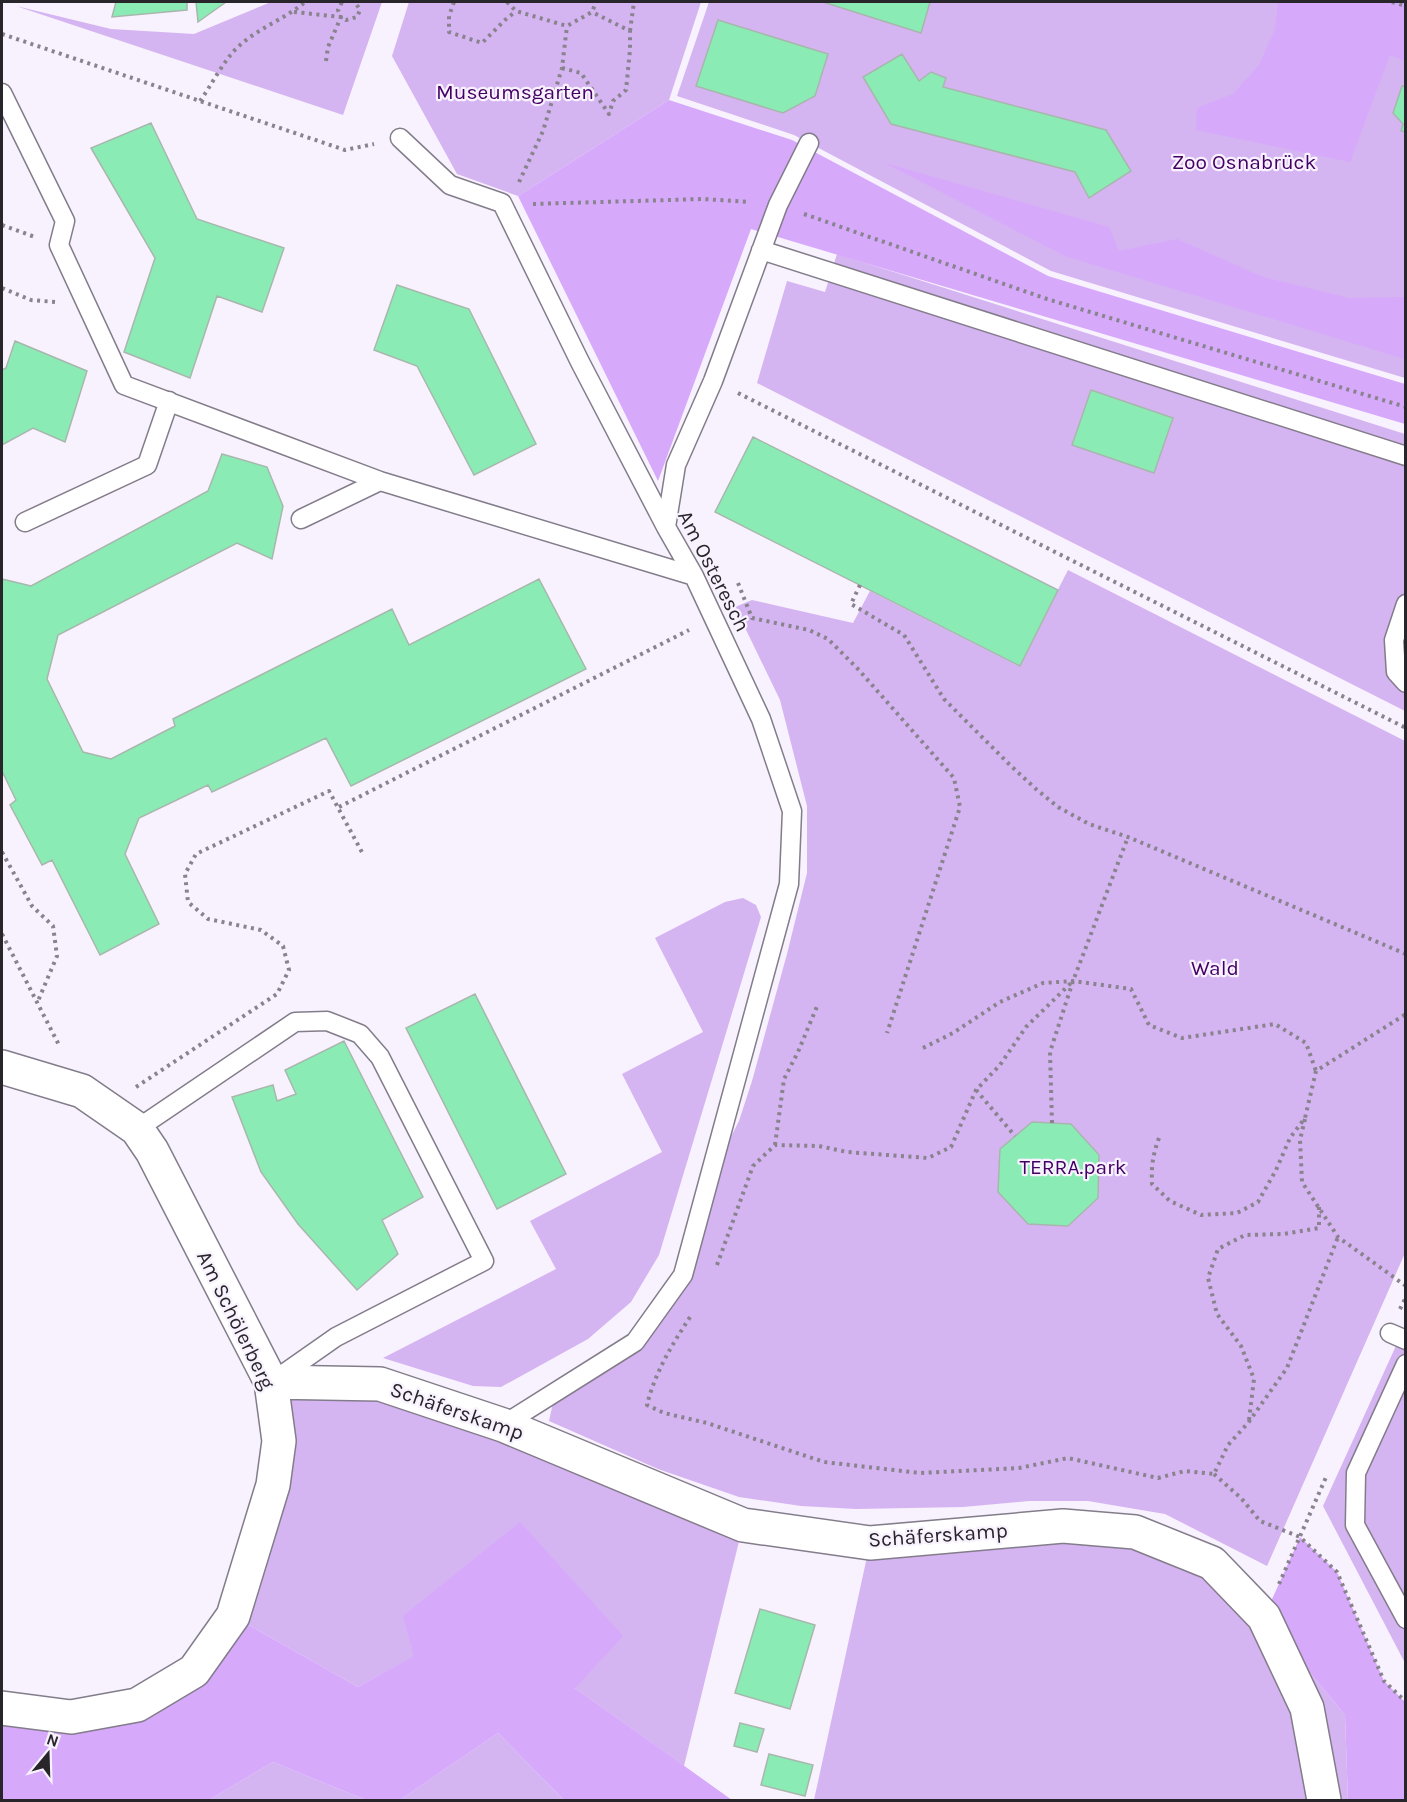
<svg xmlns="http://www.w3.org/2000/svg" width="1407" height="1802" font-family="Karla,sans-serif">
  <style>
    .green { fill: #d5b4f2 }
    .forest { fill: #d6a9fb }
    .building { fill: #8aecb4; stroke: #a8b7ad; stroke-width: 1.5 }
    .lines { fill: none; stroke-linecap: round; stroke-linejoin: round }
    .lane-casing { stroke: #837c8a; stroke-width: 21 }
    .street-casing { stroke: #837c8a; stroke-width: 36 }
    .path { stroke: #88838d; stroke-width: 4; stroke-dasharray: 3 4.5; stroke-linecap: butt }
    .lane { stroke: #fff; stroke-width: 18 }
    .street { stroke: #fff; stroke-width: 33 }
    .labels { text-anchor: middle; stroke-width: 4.5; stroke-linejoin: round; paint-order: stroke }
    .park-label { font-size: 21px; fill: #430064; stroke: #f8f1fe }
    .street-label { font-size: 21px; fill: #28252b; stroke: #f8f1fe }
  </style>
  <rect width="100%" height="100%" fill="#f8f1fe"/>
  <path class="green" d="M 271,2 L 382,2 L 343,115 L 16,6 L 111,29 L 194,34 Z
    M 409,2 L 701,2 L 669,100 L 518,196 L 457,174 L 392,56 Z
    M 709,2 L 1405,2 L 1405,378 L 1051,271 L 794,135 L 677,96 Z
    M 837,254 L 1405,434 L 1405,711 L 757,383 L 787,281 L 825,292 Z
    M 1068,570 L 1405,741 L 1405,1253 L 1267,1566 L 1165,1514 L 1088,1501 L 1029,1501 L 963,1507 L 856,1509 L 801,1506 L 739,1497 L 658,1469 L 549,1421 L 553,1403 L 597,1371 L 690,1280 L 720,1158 L 739,1121 L 752,1081 L 787,954 L 807,873 L 807,806 L 780,700 L 735,607 L 752,600 L 853,623 L 870,591 L 1019,666 Z
    M 743,898 L 756,905 L 761,917 L 659,1255 L 631,1302 L 588,1339 L 501,1387 L 473,1386 L 383,1358 L 556,1269 L 530,1221 L 662,1152 L 622,1074 L 703,1032 L 655,938 L 725,902 Z
    M 1405,1326 L 1405,1663 L 1323,1506 Z
    M 271,1382 L 380,1384 L 743,1525 L 684,1766 L 575,1688 L 415,1656 L 358,1687 L 233,1616 L 273,1485 Z
    M 1135,1532 L 1264,1617 L 1345,1715 L 1348,1800 L 814,1800 L 870,1543 Z
    M 498,1733 L 564,1800 L 400,1800 Z
    M 273,1762 L 366,1800 L 209,1800 Z"/>
  <path class="forest" d="M 1278,2 L 1405,2 L 1405,61 L 1390,55 L 1350,162 L 1196,130 L 1197,108 L 1233,94 L 1259,65 L 1275,29 Z
    M 669,100 L 792,140 L 1048,276 L 1405,384 L 1405,424 L 751,229 L 658,481 L 518,196 Z
    M 885,163 L 1109,227 L 1119,251 L 1177,239 L 1263,277 L 1349,298 L 1405,297 L 1405,359 L 1065,256 Z
    M 520,1522 L 623,1636 L 575,1688 L 732,1800 L 564,1800 L 498,1733 L 400,1800 L 366,1800 L 273,1762 L 209,1800 L 2,1800 L 2,1708 L 137,1705 L 233,1616 L 358,1687 L 414,1656 L 403,1616 Z
    M 1300,1537 L 1337,1572 L 1384,1681 L 1405,1702 L 1405,1800 L 1348,1800 L 1345,1715 L 1264,1617 Z"/>
  <path class="building" d="M 116,2 L 189,2 L 187,2 L 187,10 L 112,17 Z
    M 196,2 L 226,2 L 198,22 Z
    M 823,2 L 930,2 L 921,33 Z
    M 718,20 L 828,54 L 815,96 L 783,113 L 696,86 Z
    M 902,54 L 919,81 L 931,72 L 946,78 L 943,87 L 1106,130 L 1131,171 L 1089,198 L 1075,172 L 891,124 L 863,77 Z
    M 1402,86 L 1406,87 L 1406,132 L 1401,131 L 1403,124 L 1393,113 Z
    M 151,123 L 197,219 L 284,248 L 262,312 L 217,296 L 190,378 L 124,352 L 155,258 L 91,148 Z
    M 397,285 L 469,309 L 536,444 L 474,475 L 417,366 L 374,350 Z
    M 15,341 L 87,371 L 65,442 L 33,428 L 2,445 L 2,370 L 6,368 Z
    M 1091,390 L 1173,418 L 1154,473 L 1072,445 Z
    M 753,437 L 1058,590 L 1020,666 L 715,512 Z
    M 222,454 L 267,467 L 283,506 L 272,559 L 237,543 L 58,635 L 47,679 L 83,752 L 111,759 L 175,726 L 173,719 L 392,609 L 409,645 L 539,579 L 586,669 L 351,786 L 326,738 L 212,792 L 208,785 L 139,818 L 125,854 L 159,924 L 100,955 L 52,860 L 42,865 L 10,805 L 16,800 L 2,771 L 2,579 L 31,586 L 208,491 Z
    M 475,994 L 566,1174 L 497,1209 L 406,1028 Z
    M 344,1041 L 423,1197 L 382,1220 L 398,1254 L 357,1290 L 298,1224 L 261,1172 L 232,1097 L 273,1085 L 277,1101 L 296,1094 L 285,1070 Z
    M 1032,1122 L 1071,1124 L 1099,1155 L 1098,1198 L 1068,1226 L 1028,1224 L 998,1192 L 1000,1149 Z
    M 760,1609 L 815,1625 L 790,1709 L 735,1693 Z
    M 740,1723 L 764,1729 L 757,1752 L 734,1746 Z
    M 769,1754 L 813,1765 L 805,1796 L 761,1785 Z"/>
  <g class="lines">
    <g class="lane-casing">
      <path id="lane" d="M 2,93 L 65,221 L 59,245 L 124,385 L 380,481 L 694,576
        M 400,138 L 450,185 L 502,203 L 580,362 L 666,527 L 694,576 L 761,719 L 792,811 L 789,884 L 683,1275 L 635,1342 L 503,1425
        M 761,250 L 1406,456
        M 301,519 L 380,481
        M 25,522 L 147,465 L 169,401
        M 666,527 L 676,465 L 713,381 L 778,205 L 809,143
        M 1406,604 L 1394,640 L 1396,672 L 1406,683
        M 137,1129 L 295,1022 L 327,1021 L 360,1034 L 380,1057 L 484,1261 L 336,1337 L 276,1379
        M 1390,1333 L 1406,1340
        M 1406,1364 L 1356,1473 L 1355,1525 L 1406,1619"/>
    </g>
    <g class="street-casing">
      <path id="street" d="M 2,1067 L 82,1091 L 137,1129 L 152,1151 L 271,1382 L 279,1441 L 273,1485 L 233,1616 L 194,1671 L 137,1705 L 71,1717 L 2,1708
        M 271,1382 L 380,1384 L 503,1425 L 743,1525 L 870,1543 L 1063,1526 L 1135,1532 L 1212,1563 L 1264,1617 L 1307,1708 L 1324,1800"/>
    </g>
    <path class="path" d="M 454,2 L 449,16 L 449,32 L 482,43 L 505,20 L 516,11
      M 507,2 L 516,11 L 567,26 L 592,12 L 596,2
      M 1392,2 L 1406,6
      M 294,12 L 341,17 L 346,20 L 357,17 L 360,10 L 355,2
      M 630,31 L 634,2
      M 2,34 L 345,150 L 374,144
      M 326,61 L 328,47 L 341,17 L 338,10 L 342,2
      M 562,68 L 581,73 L 609,114 L 613,101 L 626,90 L 630,50 L 630,31 L 592,12
      M 200,101 C 211,86 225,58 238,47 C 258,28 285,19 305,2
      M 519,182 L 543,131 L 562,68 L 567,26
      M 533,204 L 703,199 L 750,202
      M 804,214 L 1047,299 L 1406,407
      M 2,225 L 35,237
      M 2,288 L 31,300 L 55,302
      M 738,393 L 1406,728
      M 738,583 L 752,618 L 809,630 L 828,639 L 858,669 L 954,778 L 960,807 L 887,1033
      M 860,585 L 851,604 L 904,635 L 944,699 L 1011,766 L 1036,789 L 1058,807 L 1089,824 L 1128,837 L 1406,954
      M 339,807 L 689,630
      M 2,852 L 32,906 L 53,926 L 57,956 L 38,1001
      M 2,934 L 60,1047
      M 923,1048 L 953,1033 L 1000,1002 L 1043,983 L 1073,981 L 1131,989 L 1149,1025 L 1182,1038 L 1275,1024 L 1306,1043 L 1316,1071
      M 136,1087 L 277,994 L 289,970 L 283,946 L 261,930 L 208,919 L 188,902 L 185,874 L 196,854 L 329,791 L 364,856
      M 976,1090 L 1015,1136
      M 1305,1119 L 1300,1140 L 1302,1182 L 1338,1237 L 1406,1286
      M 1052,1123 L 1050,1052 L 1073,981 L 1128,837
      M 1159,1138 C 1153,1154 1151,1167 1152,1184 L 1170,1201 L 1201,1215 L 1237,1213 L 1258,1202 L 1276,1170 L 1290,1138 L 1305,1118 L 1316,1071 L 1406,1014
      M 775,1145 L 784,1079 L 798,1052 L 818,1004
      M 717,1265 L 753,1166 L 775,1145 L 819,1146 L 847,1152 L 928,1158 L 951,1147 L 976,1090 L 1000,1065 L 1026,1027 L 1073,981
      M 1400,1309 L 1406,1297
      M 690,1317 C 672,1345 655,1372 647,1405 L 664,1413 L 707,1423 L 824,1462 L 920,1473 L 1019,1468 L 1068,1458 L 1158,1478 L 1185,1471 L 1214,1474 L 1228,1445 L 1248,1423 L 1287,1368 L 1338,1237
      M 1249,1420 L 1254,1379 L 1241,1346 L 1217,1314 L 1208,1278 L 1218,1249 L 1245,1235 L 1283,1234 L 1319,1228 L 1319,1207
      M 1214,1474 L 1241,1498 L 1260,1521 L 1300,1537 L 1337,1572 L 1384,1681 L 1406,1702
      M 1279,1584 L 1327,1475"/>
    <use href="#lane" class="lane"/>
    <use href="#street" class="street"/>
  </g>
  <g class="labels">
    <g class="park-label">
      <text x="515" y="99">Museumsgarten</text>
      <text x="1244" y="169">Zoo Osnabrück</text>
      <text x="1215" y="975">Wald</text>
      <text x="1073" y="1174">TERRA.park</text>
    </g>
    <g class="street-label">
      <text transform="translate(714 571) rotate(63)" y="7">Am Osteresch</text>
      <text transform="translate(236 1320) rotate(64)" y="7">Am Schölerberg</text>
      <text transform="translate(457 1411) rotate(19)" y="7">Schäferskamp</text>
      <text transform="translate(938 1535) rotate(-4)" y="7">Schäferskamp</text>
    </g>
  </g>
  <rect width="1407" height="1802" fill="none" stroke="#28252b" stroke-width="6"/>
  <g transform="translate(48 1754) rotate(19)" stroke="#f8f1fe" stroke-width="4.5" paint-order="stroke">
  <path d="M0-4.5L10 22L0 15L-10 22Z" fill="#28252b"/>
  <text y="-9" font-size="16" font-weight="bold" text-anchor="middle" fill="#28252b">N</text>
  </g>
</svg>
